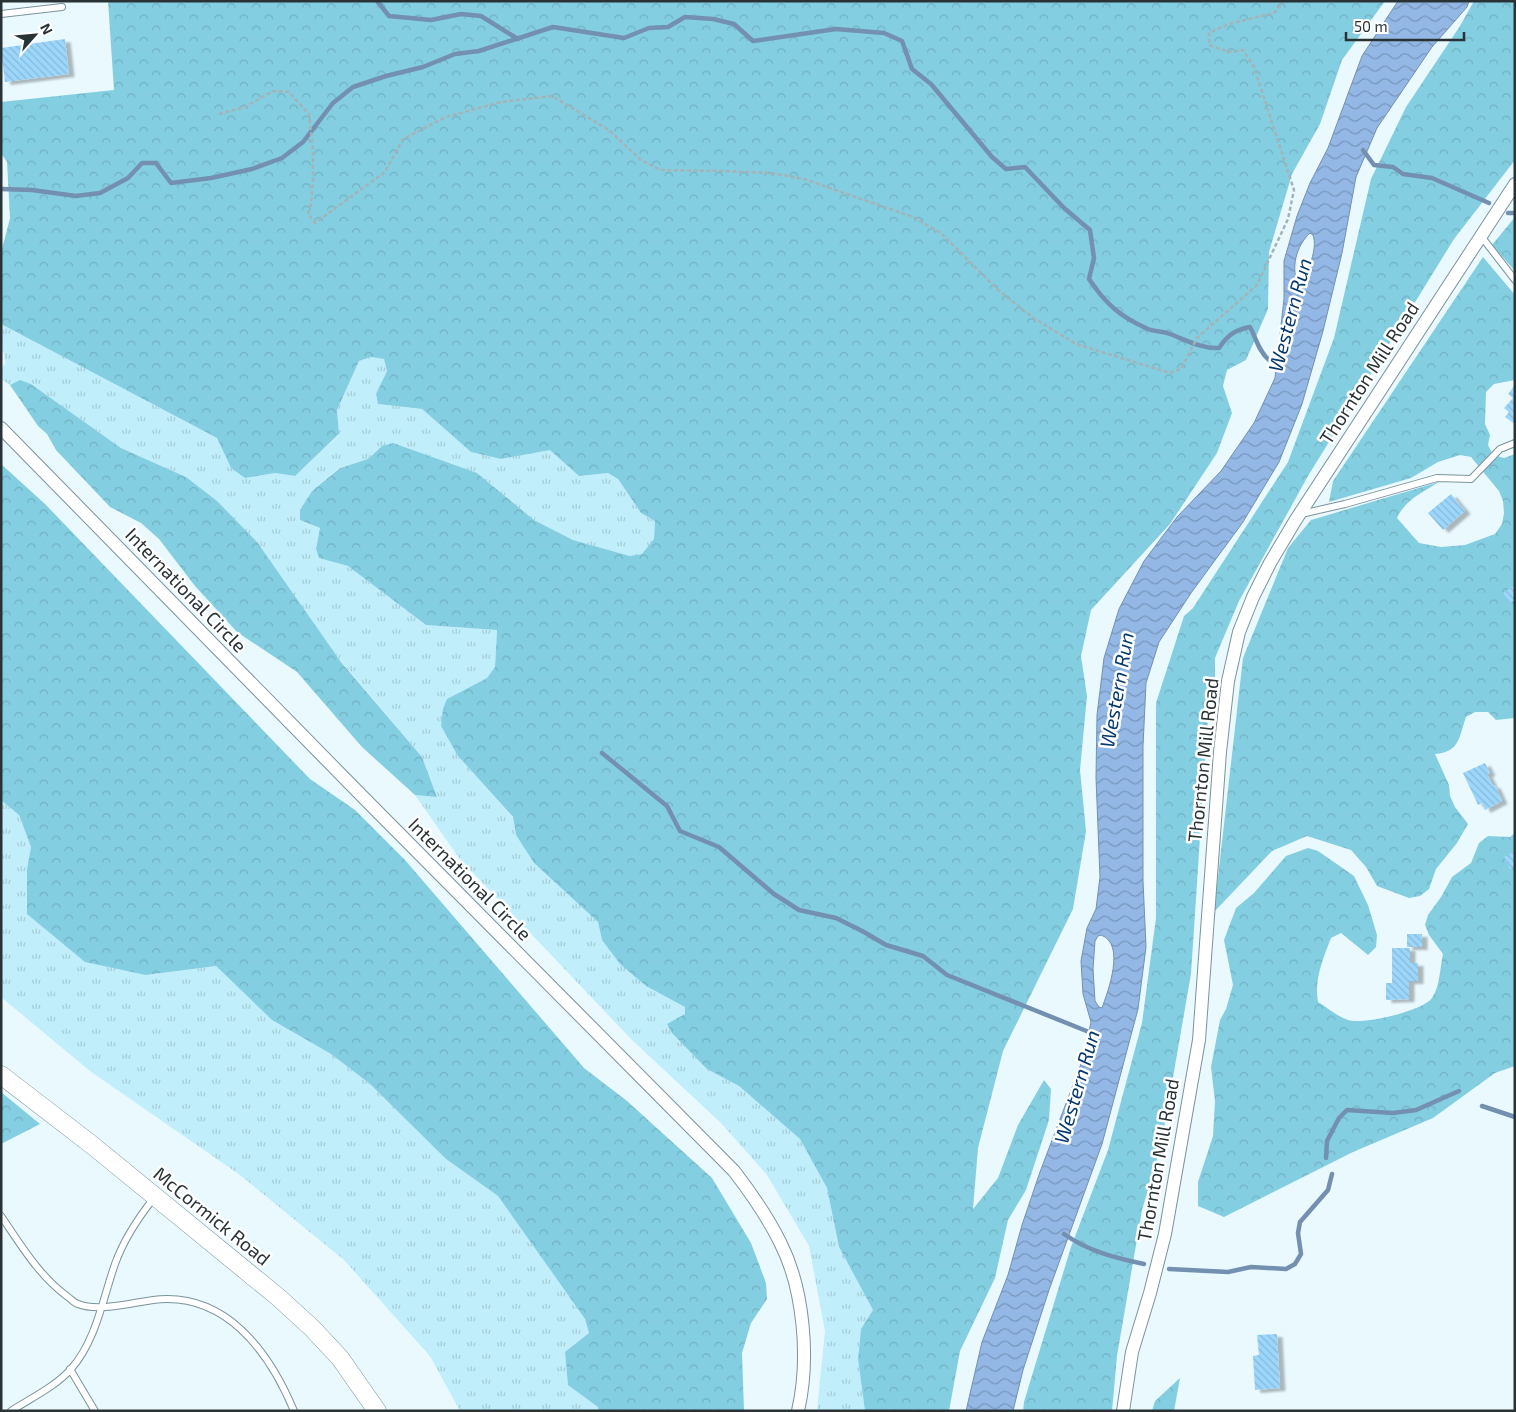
<svg xmlns="http://www.w3.org/2000/svg" width="1516" height="1412" font-family="'Exo 2',sans-serif">
  <style>
    .grass { fill: url(#grass-tufts) }
    .forest { fill: url(#forest-crowns) }
    .water { fill: url(#water-waves); stroke: #7390b1; fill-rule: evenodd }
    .lines { fill: none; stroke-linecap: round; stroke-linejoin: round }
    .stream { stroke: #7390b1; stroke-width: 4.5 }
    .building { fill: url(#building-back-hatch); filter: url(#shadow) }
    .lane-casing { stroke: #7a939a; stroke-width: 8 }
    .street-casing { stroke: #7a939a; stroke-width: 14 }
    .secondary-casing { stroke: #7a939a; stroke-width: 19 }
    .path { stroke: #a5b3b7; stroke-width: 2.5; stroke-dasharray: 4 2.5; stroke-linecap: butt }
    .lane { stroke: #fff; stroke-width: 6 }
    .street { stroke: #fff; stroke-width: 12 }
    .secondary { stroke: #fff; stroke-width: 18 }
    .labels { text-anchor: middle; stroke-width: 5; stroke-linejoin: round; paint-order: stroke }
    .street-label { font-size: 19px; fill: #293336; stroke: #fff }
    .water-label { font-size: 20px; font-style: italic; fill: #04386f; stroke: #fff }
  </style>
  <defs>
    <pattern id="grass-tufts" width="24" height="20" patternUnits="userSpaceOnUse" patternTransform="scale(1.25)"><rect width="24" height="20" fill="#c0eefa"/><path d="M3 7l-1-3M5 7V3M7 7l1-3M15 17l-1-3M17 17v-4M19 17l1-3" fill="none" stroke="#a5cdd7"/></pattern>
    <pattern id="forest-crowns" width="20" height="18" patternUnits="userSpaceOnUse" patternTransform="scale(1.25)"><rect width="20" height="18" fill="#84cee2"/><path d="M2 6a3 3 0 1 1 6 0M12 15a3 3 0 1 1 6 0" fill="none" stroke="#72b1c2"/></pattern>
    <pattern id="water-waves" width="16" height="10" patternUnits="userSpaceOnUse" patternTransform="scale(1.25)"><rect width="16" height="10" fill="#93b8e6"/><path d="M0 5q4-4 8 0t8 0" fill="none" stroke="#7896bb"/></pattern>
    <pattern id="building-back-hatch" width="6" height="6" patternUnits="userSpaceOnUse" patternTransform="scale(1.25)"><rect width="6" height="6" fill="#9cd7fb"/><path d="M-1 5l2 2M0 0l6 6M5-1l2 2" fill="none" stroke="#86b9d8"/></pattern>
    <filter id="shadow"><feDropShadow dx="5.5" dy="3" stdDeviation="1" flood-color="#0004"/></filter>
  </defs>
  <rect width="100%" height="100%" fill="#e9f9fe"/>
  <path class="grass" d="M 1,324 L 217,438 L 231,468 L 245,478 L 275,473 L 295,476 L 339,435 L 337,410 L 359,361 L 371,357 L 384,359 L 387,371 L 376,394 L 378,404 L 422,409 L 471,452 L 501,459 L 550,449 L 579,476 L 608,473 L 618,479 L 641,513 L 655,521 L 654,539 L 643,554 L 630,556 L 573,540 L 534,520 L 477,473 L 382,446 L 368,459 L 339,468 L 312,491 L 300,510 L 300,520 L 320,528 L 316,549 L 319,558 L 348,566 L 426,625 L 497,630 L 495,667 L 487,678 L 447,699 L 458,756 L 513,818 L 516,835 L 534,863 L 598,922 L 602,940 L 620,964 L 646,986 L 686,1007 L 685,1014 L 707,1069 L 739,1086 L 800,1139 L 827,1188 L 839,1247 L 873,1310 L 861,1329 L 858,1359 L 865,1411 L 817,1411 L 825,1331 L 809,1246 L 767,1175 L 721,1123 L 632,1040 L 459,858 L 415,795 L 437,797 L 422,757 L 186,477 L 121,448 L 31,384 L 20,381 L 10,385 L 1,379 L 1,368 L 5,364 L 4,353 L 1,350 Z
    M 1,800 L 19,815 L 31,847 L 27,869 L 146,975 L 216,966 L 272,1020 L 331,1054 L 370,1084 L 446,1159 L 498,1196 L 585,1319 L 589,1333 L 565,1353 L 568,1384 L 599,1407 L 598,1411 L 460,1411 L 430,1356 L 344,1260 L 240,1175 L 90,1071 L 1,997 Z"/>
  <path class="forest" d="M 108,1 L 1385,1 L 1342,60 L 1320,124 L 1292,174 L 1269,252 L 1268,309 L 1246,360 L 1227,370 L 1223,386 L 1232,413 L 1217,453 L 1170,524 L 1091,610 L 1081,656 L 1087,696 L 1080,770 L 1086,831 L 1073,909 L 1003,1051 L 978,1148 L 973,1209 L 998,1178 L 1018,1125 L 1044,1080 L 1051,1089 L 1049,1120 L 1026,1190 L 1008,1220 L 995,1278 L 960,1351 L 949,1411 L 865,1411 L 858,1359 L 861,1329 L 873,1310 L 839,1247 L 827,1188 L 800,1139 L 739,1086 L 707,1069 L 672,1033 L 667,1024 L 685,1014 L 685,1007 L 646,986 L 620,964 L 602,940 L 598,922 L 534,863 L 516,835 L 513,817 L 458,756 L 441,726 L 443,709 L 447,699 L 487,678 L 495,667 L 497,630 L 426,625 L 348,566 L 319,558 L 316,549 L 320,528 L 300,520 L 300,510 L 312,491 L 340,468 L 368,459 L 382,446 L 393,443 L 477,473 L 534,520 L 573,540 L 630,556 L 642,554 L 654,539 L 655,521 L 641,513 L 618,479 L 608,473 L 579,476 L 550,450 L 501,459 L 471,452 L 422,409 L 378,404 L 376,394 L 387,371 L 384,359 L 371,357 L 359,361 L 337,410 L 339,434 L 295,476 L 275,473 L 245,478 L 231,468 L 217,438 L 1,324 L 1,253 L 10,218 L 7,162 L 1,153 L 1,102 L 114,90 Z
    M 1474,1 L 1515,1 L 1515,160 L 1454,239 L 1308,476 L 1239,601 L 1215,658 L 1215,694 L 1208,717 L 1191,974 L 1161,1146 L 1142,1210 L 1117,1356 L 1112,1411 L 1023,1411 L 1024,1402 L 1071,1247 L 1108,1150 L 1142,1023 L 1156,918 L 1156,703 L 1184,616 L 1193,608 L 1288,462 L 1334,338 L 1371,179 L 1406,107 L 1460,26 Z
    M 1515,217 L 1515,271 L 1492,245 Z
    M 1483,257 L 1515,295 L 1515,380 L 1494,384 L 1486,392 L 1485,424 L 1490,435 L 1488,445 L 1493,455 L 1504,458 L 1515,454 L 1515,718 L 1496,720 L 1488,712 L 1475,712 L 1466,717 C 1459,737 1460,752 1435,754 L 1449,785 L 1450,796 L 1455,807 L 1468,824 L 1457,843 L 1436,869 L 1429,889 L 1420,896 L 1409,898 L 1377,886 L 1366,867 L 1351,850 L 1307,836 L 1272,851 L 1214,912 L 1243,658 L 1288,548 L 1311,520 L 1439,482 C 1423,492 1405,500 1397,518 L 1419,543 L 1441,547 L 1465,545 L 1495,534 L 1502,524 L 1504,513 L 1503,501 L 1499,491 L 1471,457 L 1460,455 L 1438,462 L 1411,478 L 1329,502 L 1333,481 Z
    M 20,380 L 31,384 L 121,448 L 186,477 L 217,501 L 257,542 L 341,662 L 422,757 L 437,797 L 415,795 L 362,747 L 297,672 L 237,632 L 195,586 L 159,539 L 141,523 L 110,507 L 56,450 L 47,434 L 38,426 L 10,385 Z
    M 1,464 L 45,504 L 310,779 L 355,810 L 405,860 L 584,1068 L 627,1101 L 712,1178 L 751,1243 L 766,1283 L 767,1299 L 751,1323 L 742,1353 L 744,1411 L 598,1411 L 598,1407 L 568,1385 L 565,1352 L 589,1333 L 585,1319 L 498,1196 L 446,1159 L 370,1084 L 331,1054 L 272,1020 L 216,966 L 146,975 L 85,962 L 27,914 L 27,869 L 31,847 L 19,815 L 1,800 Z
    M 1515,833 L 1515,1066 L 1495,1073 L 1433,1118 L 1353,1152 L 1224,1217 L 1198,1206 L 1198,1182 L 1213,1136 L 1215,1101 L 1211,1067 L 1220,1020 L 1226,1009 L 1233,985 L 1224,940 L 1236,908 L 1254,893 L 1286,856 L 1308,848 L 1318,851 L 1354,876 L 1368,905 L 1377,935 L 1376,947 L 1368,955 L 1341,933 L 1331,938 C 1323,959 1314,979 1318,1002 C 1328,1008 1338,1017 1348,1020 C 1363,1025 1423,1011 1432,998 C 1440,987 1440,967 1443,954 L 1429,935 L 1425,925 L 1428,915 L 1441,897 L 1452,877 L 1471,863 L 1479,843 L 1488,836 L 1510,837 Z
    M 1,1092 L 40,1124 L 1,1144 Z
    M 1180,1378 L 1174,1411 L 1152,1411 L 1155,1401 Z"/>
  <path class="water" d="M 1398,1 L 1469,1 L 1467,7 L 1432,47 L 1377,128 L 1356,177 L 1342,253 L 1323,331 L 1302,404 L 1279,462 L 1243,522 L 1191,593 L 1159,642 L 1146,683 L 1143,746 L 1143,881 L 1146,947 L 1138,1009 L 1102,1144 L 1049,1290 L 1023,1370 L 1013,1411 L 966,1411 L 982,1342 L 1008,1275 L 1022,1225 L 1040,1172 L 1084,1056 L 1091,1022 L 1083,994 L 1081,961 L 1087,928 L 1096,909 L 1100,877 L 1096,778 L 1097,715 L 1104,658 L 1119,609 L 1144,561 L 1177,517 L 1221,471 L 1254,423 L 1275,378 L 1284,299 L 1284,261 L 1297,216 L 1310,183 L 1328,148 L 1362,56 ZM 1310,233 L 1313,235 C 1318,250 1308,269 1302,284 L 1299,286 C 1290,269 1296,246 1310,233 ZM 1101,935 C 1126,944 1108,991 1102,1008 L 1099,1007 L 1095,1001 L 1093,969 L 1095,941 L 1098,936 Z"/>
  <g class="lines">
    <path class="stream" d="M 377,1 L 389,16 L 431,20 L 461,14 L 481,16 L 518,39
      M 1363,150 L 1374,165 L 1393,167 L 1403,174 L 1432,178 L 1489,203
      M 1,189 L 32,190 L 76,196 L 100,193 L 128,178 L 142,163 L 156,163 L 171,183 L 211,178 L 252,169 L 282,158 L 303,142 L 333,103 L 353,87 L 386,76 L 423,67 L 455,54 L 479,51 L 553,27 L 624,38 L 649,28 L 668,27 L 685,17 L 713,19 L 734,24 L 753,41 L 836,29 L 884,33 L 902,41 L 912,69 L 931,84 L 992,157 L 1006,169 L 1025,167 L 1064,208 L 1090,230 L 1094,258 L 1089,279 C 1105,303 1120,317 1148,329 C 1155,332 1163,331 1170,334 C 1186,340 1202,349 1219,348 C 1227,336 1234,330 1250,327 C 1256,338 1259,352 1269,360 L 1282,358
      M 1508,213 L 1515,213
      M 602,753 L 667,806 L 680,831 L 719,847 L 774,894 L 799,910 L 836,918 L 864,932 L 886,945 L 923,956 L 947,975 L 1094,1034
      M 1482,1106 L 1515,1117
      M 1326,1158 L 1327,1141 L 1339,1118 L 1347,1110 L 1393,1113 L 1416,1110 L 1459,1091
      M 1064,1234 C 1088,1251 1115,1258 1144,1264
      M 1169,1269 L 1228,1272 L 1251,1267 L 1286,1269 L 1295,1264 L 1301,1254 L 1298,1233 L 1300,1222 L 1328,1190 L 1332,1174"/>
  </g>
  <path class="building" d="M 65,39 L 69,74 L 5,82 L 1,48 Z
    M 1515,385 L 1515,424 L 1505,417 L 1509,412 L 1504,408 L 1513,398 L 1508,394 Z
    M 1451,494 L 1465,511 L 1443,530 L 1428,513 Z
    M 1515,585 L 1515,603 L 1513,601 L 1510,603 L 1503,593 Z
    M 1485,763 L 1490,773 L 1487,774 L 1493,786 L 1495,785 L 1502,801 L 1485,810 L 1482,803 L 1478,805 L 1463,773 Z
    M 1515,851 L 1515,866 L 1510,869 L 1504,857 Z
    M 1407,934 L 1422,934 L 1422,947 L 1407,947 Z
    M 1392,948 L 1410,948 L 1410,963 L 1418,963 L 1418,981 L 1409,981 L 1409,999 L 1386,1000 L 1386,983 L 1392,983 Z
    M 1277,1334 L 1280,1388 L 1255,1390 L 1253,1356 L 1259,1355 L 1257,1335 Z"/>
  <g class="lines">
    <g class="lane-casing">
      <path id="lane" d="M 1,14 L 62,7
        M 1481,236 L 1515,280
        M 1301,514 L 1345,504 L 1437,478 L 1471,479 L 1500,449 L 1515,443
        M 1,1216 C 21,1245 39,1276 68,1297 C 71,1299 74,1303 78,1304 C 98,1312 131,1303 153,1300 C 225,1291 269,1351 294,1411
        M 70,1369 L 95,1411
        M 11,1411 C 31,1398 55,1387 71,1369 C 96,1341 103,1298 115,1264 C 124,1239 138,1218 154,1198"/>
    </g>
    <g class="street-casing">
      <path id="street" d="M 1,428 L 361,795 L 734,1171 C 751,1193 767,1216 780,1242 C 804,1289 810,1359 798,1411
        M 1123,1411 L 1132,1352 L 1150,1293 L 1165,1234 L 1199,1040 L 1220,752 L 1228,681 L 1239,632 L 1253,597 L 1270,563 L 1295,521 L 1515,184"/>
    </g>
    <g class="secondary-casing">
      <path id="secondary" d="M 1,1075 L 92,1145 L 278,1297 L 312,1328 L 340,1358 L 377,1411"/>
    </g>
    <path class="path" d="M 219,114 L 245,107 L 273,91 L 289,92 L 309,114 L 313,151 L 313,182 L 311,204 L 308,214 L 315,223 L 385,172 L 403,139 L 446,117 L 501,102 L 552,96 L 609,130 L 641,160 L 660,170 L 723,171 L 771,173 L 804,179 L 913,217 L 941,233 L 997,289 L 1032,317 L 1076,344 L 1170,373 L 1181,369 L 1197,338 L 1257,285 L 1288,219 L 1294,190 L 1254,67 L 1243,50 L 1229,52 L 1209,45 L 1209,33 L 1229,24 L 1274,13 L 1284,1"/>
    <use href="#lane" class="lane"/>
    <use href="#street" class="street"/>
    <use href="#secondary" class="secondary"/>
  </g>
  <g class="labels">
    <g class="street-label">
      <text transform="translate(1369 373) rotate(-57)" y="7">Thornton Mill Road</text>
      <text transform="translate(186 590) rotate(46)" y="7">International Circle</text>
      <text transform="translate(1203 760) rotate(-84)" y="7">Thornton Mill Road</text>
      <text transform="translate(470 879) rotate(45)" y="7">International Circle</text>
      <text transform="translate(1158 1160) rotate(-80)" y="7">Thornton Mill Road</text>
      <text transform="translate(212 1216) rotate(39)" y="7">McCormick Road</text>
    </g>
    <g class="water-label">
      <text transform="translate(1290 315) rotate(-75)" y="7">Western Run</text>
      <text transform="translate(1117 690) rotate(-80)" y="7">Western Run</text>
      <text transform="translate(1077 1087) rotate(-74)" y="7">Western Run</text>
    </g>
  </g>
  <rect width="1516" height="1412" fill="none" stroke="#293336" stroke-width="5"/>
  <g transform="translate(35 35) rotate(63)" stroke="#ffffff" stroke-width="4" paint-order="stroke">
  <path d="M0-4L9 19L0 12L-9 19Z" fill="#293336"/>
  <text y="-8" font-size="14" font-weight="bold" text-anchor="middle" fill="#293336">N</text>
  </g>
  <path d="M1346 32v8h118v-8" fill="none" stroke="#293336" stroke-width="2.5"/>
  <text x="1354" y="32" font-size="15" fill="#293336" stroke="#ffffff" stroke-width="4" paint-order="stroke">50 m</text>
</svg>
